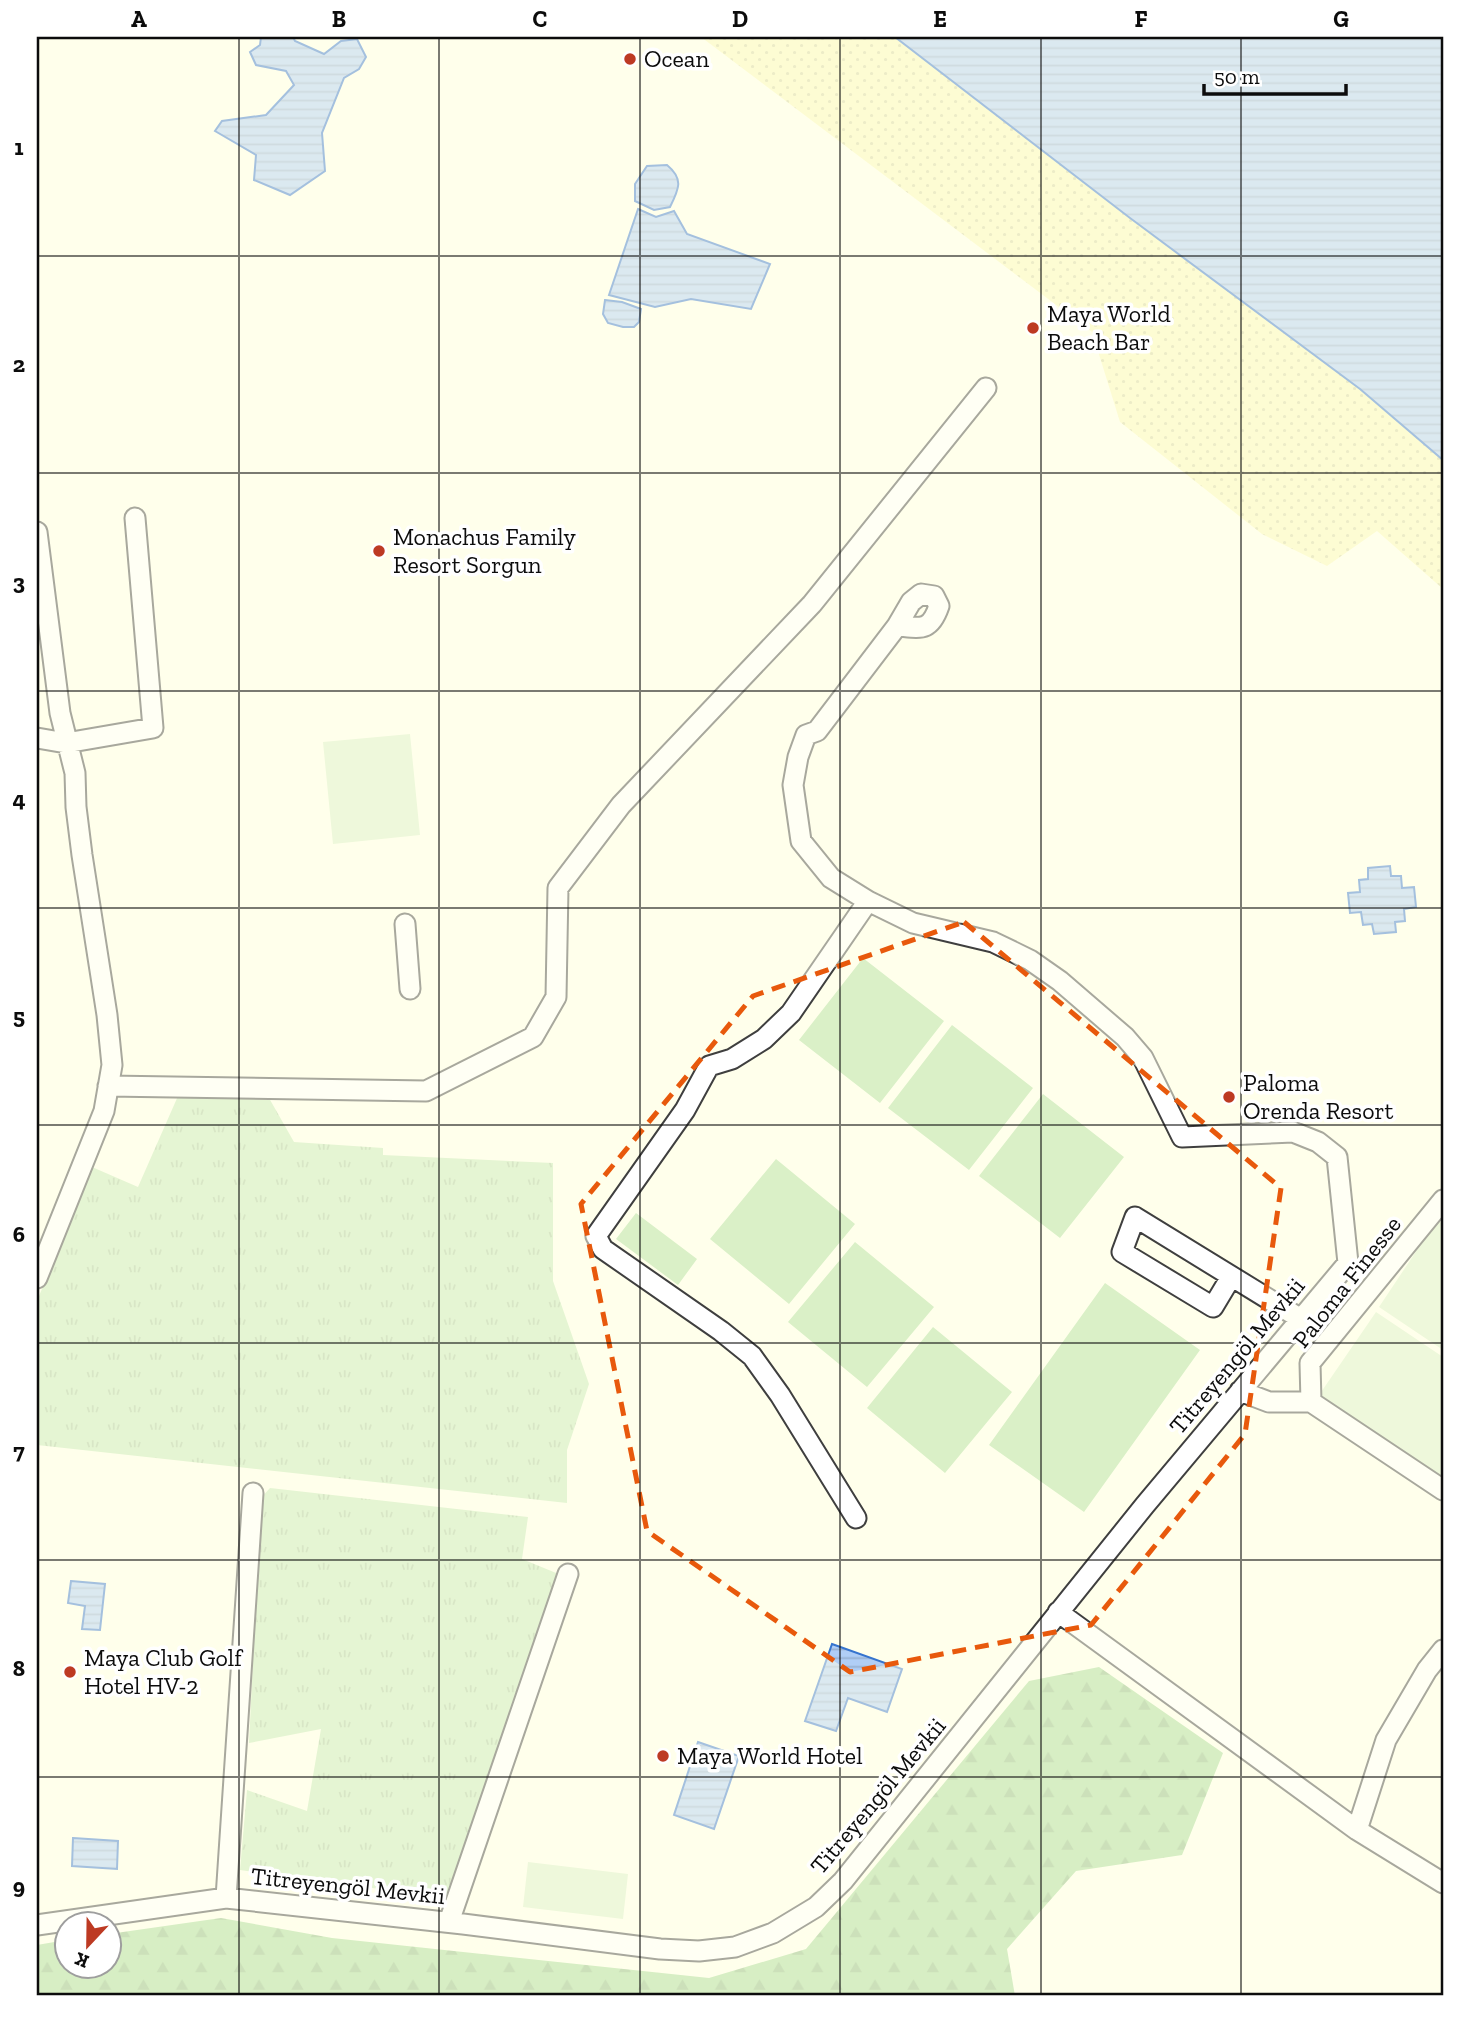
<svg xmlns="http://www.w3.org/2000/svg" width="1480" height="2033" font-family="'Zilla Slab',serif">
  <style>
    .forest { fill: url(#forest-firs) }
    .sand { fill: url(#sand-dots) }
    .park { fill: url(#park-tufts) }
    .pitch { fill: #daf0c7 }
    .water { fill: url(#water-rules); stroke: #3674ce; stroke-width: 2 }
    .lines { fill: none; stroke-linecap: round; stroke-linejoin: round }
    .minor-casing { stroke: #3f3f3f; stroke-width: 23 }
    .minor { stroke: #fff; stroke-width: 19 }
    .marked { fill: none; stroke: #e8590c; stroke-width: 5; stroke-dasharray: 14 9; stroke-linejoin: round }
    .grid { fill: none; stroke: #0c0c0c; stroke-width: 2; stroke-opacity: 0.55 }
    .poi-dot { fill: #bd3a23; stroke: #fff; stroke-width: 2.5 }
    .labels { text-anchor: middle; stroke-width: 7; stroke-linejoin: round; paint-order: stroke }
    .poi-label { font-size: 24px; fill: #0c0c0c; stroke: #fff; text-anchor: start }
    .street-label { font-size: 24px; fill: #0c0c0c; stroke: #fff }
    .neatline { fill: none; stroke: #0c0c0c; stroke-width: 2.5 }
    .grid-label { font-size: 23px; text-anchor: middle; font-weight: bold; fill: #0c0c0c }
  </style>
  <defs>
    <pattern id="forest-firs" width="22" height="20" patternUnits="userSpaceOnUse" patternTransform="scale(1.75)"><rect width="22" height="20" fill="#a6da94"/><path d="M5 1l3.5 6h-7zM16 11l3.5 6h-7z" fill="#8eba7e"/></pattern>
    <pattern id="sand-dots" width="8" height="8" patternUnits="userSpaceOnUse" patternTransform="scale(1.75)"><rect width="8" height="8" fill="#fbf9b7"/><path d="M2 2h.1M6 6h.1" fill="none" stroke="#d6d49c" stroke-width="1.8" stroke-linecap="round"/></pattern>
    <pattern id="park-tufts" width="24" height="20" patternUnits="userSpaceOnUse" patternTransform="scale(1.75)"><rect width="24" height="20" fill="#c6e9b5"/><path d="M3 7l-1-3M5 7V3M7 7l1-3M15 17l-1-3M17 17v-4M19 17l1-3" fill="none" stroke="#a9c79a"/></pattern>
    <pattern id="water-rules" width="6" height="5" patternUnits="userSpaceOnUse" patternTransform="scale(1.75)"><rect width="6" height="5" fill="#b0cef6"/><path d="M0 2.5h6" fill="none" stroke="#96b0d2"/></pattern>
  </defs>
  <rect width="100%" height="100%" fill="#ffffeb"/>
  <path class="forest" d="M 1099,1667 L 1223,1753 L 1182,1855 L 1076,1871 L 1007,1949 L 1015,1996 L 37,1996 L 37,1945 L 66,1940 L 66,1966 L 108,1966 L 109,1934 L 221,1918 L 332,1938 L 709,1978 L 806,1949 L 1029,1681 Z"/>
  <path class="sand" d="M 701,37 L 895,37 L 1130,218 L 1360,389 L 1443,460 L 1443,589 L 1377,531 L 1327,566 L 1262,534 L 1120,422 L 1092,332 Z"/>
  <path class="park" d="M 178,1096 L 269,1098 L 294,1142 L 383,1148 L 383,1155 L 553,1163 L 553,1281 L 589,1384 L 567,1450 L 567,1503 L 37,1445 L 37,1301 L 92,1167 L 138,1187 Z
    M 270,1488 L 528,1517 L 522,1559 L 561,1575 L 446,1898 L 240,1870 L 247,1790 L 307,1811 L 321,1729 L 249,1743 L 261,1498 Z"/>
  <path class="pitch" d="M 410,734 L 420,835 L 333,844 L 323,742 Z
    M 863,958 L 944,1021 L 880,1103 L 799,1040 Z
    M 952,1025 L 1033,1088 L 969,1170 L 888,1108 Z
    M 1043,1094 L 1124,1157 L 1060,1238 L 979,1176 Z
    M 776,1159 L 855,1224 L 789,1304 L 710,1239 Z
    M 636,1213 L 697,1259 L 678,1285 L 616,1239 Z
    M 1437,1220 L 1443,1224 L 1443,1350 L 1379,1307 Z
    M 855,1242 L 934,1307 L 867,1387 L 788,1322 Z
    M 1105,1283 L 1200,1350 L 1084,1512 L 989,1445 Z
    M 1376,1312 L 1443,1357 L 1443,1483 L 1317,1398 Z
    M 933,1327 L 1012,1392 L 945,1473 L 867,1408 Z
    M 528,1862 L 628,1874 L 623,1919 L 523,1907 Z"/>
  <path class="water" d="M 261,37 L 293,37 L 295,41 L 324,54 L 341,41 L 357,39 L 366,57 L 359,69 L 344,78 L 322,133 L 325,171 L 290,195 L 254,180 L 256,155 L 215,131 L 222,121 L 266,115 L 294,85 L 286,71 L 256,65 L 250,52 L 260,45 Z
    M 895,37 L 1443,37 L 1443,460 L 1360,389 L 1130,218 Z
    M 667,165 C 684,179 679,189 670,207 L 654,210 L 635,201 L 635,184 L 647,166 Z
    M 638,209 L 656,217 L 674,211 L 687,234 L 770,264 L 751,309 L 691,299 L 655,307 L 609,295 Z
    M 605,300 L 622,302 L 641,309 L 639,322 L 634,327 L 623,327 L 608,323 L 603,314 Z
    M 1390,866 L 1391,876 L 1401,876 L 1402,888 L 1414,887 L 1416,907 L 1404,909 L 1405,921 L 1395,922 L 1396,932 L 1374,934 L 1372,924 L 1363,925 L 1361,912 L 1350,913 L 1348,893 L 1360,892 L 1359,880 L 1368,879 L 1368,868 Z
    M 71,1581 L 105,1584 L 100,1630 L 82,1629 L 85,1606 L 68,1603 Z
    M 832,1644 L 902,1669 L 887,1712 L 848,1698 L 836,1731 L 805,1721 Z
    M 698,1742 L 739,1756 L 714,1829 L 674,1815 Z
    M 73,1838 L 118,1841 L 117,1869 L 72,1866 Z"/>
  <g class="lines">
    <g class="minor-casing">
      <path id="minor" d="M 37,532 L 60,713 L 75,773 L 76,807 L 82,855 L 107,1015 L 112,1065 L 104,1111 L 37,1278
        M 37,738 L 66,743 L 153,728 L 135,518
        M 405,924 L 410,989
        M 108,1086 L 426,1091 L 533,1037 L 556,997 L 558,888 L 621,805 L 812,604 L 986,388
        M 1231,1277 L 1213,1307 L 1122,1252 L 1135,1217 L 1301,1319
        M 1240,1391 L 1269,1402 L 1311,1402 L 1443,1490
        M 1311,1402 L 1310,1363 L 1443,1200
        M 856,1518 L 780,1395 L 752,1356 L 721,1331 L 603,1249 L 596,1236 L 685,1110 L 709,1066 L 732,1059 L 764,1039 L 791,1013 L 868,901
        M 1058,1612 L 1357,1830 L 1443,1883
        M 1357,1830 L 1386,1740 L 1427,1670 L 1443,1650
        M 226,1898 L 253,1493
        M 449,1922 L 568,1574
        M 37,1925 L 226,1898 L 463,1924 L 660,1949 L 699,1951 L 735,1947 L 773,1933 L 816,1907 L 843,1881 L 1145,1505 L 1348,1263 L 1337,1157 L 1318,1142 L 1293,1132 L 1182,1137 L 1143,1058 L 1125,1037 L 1060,981 L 1030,960 L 993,942 L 913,923 L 868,901 L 831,878 L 801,841 L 793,785 L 798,757 L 806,735 L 817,731 L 897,626 L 911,602 L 921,594 L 934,596 L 939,606 C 930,632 921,628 897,626"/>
    </g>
    <use href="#minor" class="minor"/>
  </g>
  <path d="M0 0H1480V2033H0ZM 964,922 L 1281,1188 L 1245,1434 L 1091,1625 L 850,1672 L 647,1531 L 581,1204 L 753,996 Z" fill="#ffffeb" fill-opacity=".55" fill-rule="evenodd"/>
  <path class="marked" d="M 964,922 L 1281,1188 L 1245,1434 L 1091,1625 L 850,1672 L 647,1531 L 581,1204 L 753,996 Z"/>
  <path class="grid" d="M 239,37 L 239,1996M 439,37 L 439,1996M 640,37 L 640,1996M 840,37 L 840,1996M 1041,37 L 1041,1996M 1241,37 L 1241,1996M 37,256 L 1443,256M 37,473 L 1443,473M 37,691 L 1443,691M 37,908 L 1443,908M 37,1125 L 1443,1125M 37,1343 L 1443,1343M 37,1560 L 1443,1560M 37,1777 L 1443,1777"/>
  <g class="poi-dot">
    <circle cx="630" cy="59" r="7"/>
    <circle cx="1033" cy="328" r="7"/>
    <circle cx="379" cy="551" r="7"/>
    <circle cx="1229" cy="1097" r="7"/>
    <circle cx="70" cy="1672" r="7"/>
    <circle cx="663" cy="1756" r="7"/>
  </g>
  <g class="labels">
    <g class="poi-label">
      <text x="644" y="67">Ocean</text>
      <text x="1047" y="322">Maya World<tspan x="1047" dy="28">Beach Bar</tspan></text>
      <text x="393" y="545">Monachus Family<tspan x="393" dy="28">Resort Sorgun</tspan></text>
      <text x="1243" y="1091">Paloma<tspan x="1243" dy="28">Orenda Resort</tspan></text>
      <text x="84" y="1666">Maya Club Golf<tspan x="84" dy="28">Hotel HV-2</tspan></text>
      <text x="677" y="1764">Maya World Hotel</text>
    </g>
    <g class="street-label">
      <text transform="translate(1347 1282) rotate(-52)" y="8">Paloma Finesse</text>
      <text transform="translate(1237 1356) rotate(-50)" y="8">Titreyengöl Mevkii</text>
      <text transform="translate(878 1796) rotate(-50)" y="8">Titreyengöl Mevkii</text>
      <text transform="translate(348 1886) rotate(6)" y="8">Titreyengöl Mevkii</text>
    </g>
  </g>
  <rect width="1480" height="2033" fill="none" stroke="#ffffff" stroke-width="77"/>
  <g transform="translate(88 1945) rotate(202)"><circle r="33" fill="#ffffff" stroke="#9e9e9e" stroke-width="2"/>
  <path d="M0-5L12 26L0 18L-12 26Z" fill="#bd3a23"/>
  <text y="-10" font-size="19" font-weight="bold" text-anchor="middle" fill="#0c0c0c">K</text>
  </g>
  <path d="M1204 84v10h142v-10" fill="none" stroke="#0c0c0c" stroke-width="3.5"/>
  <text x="1214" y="84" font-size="21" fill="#0c0c0c" stroke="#ffffff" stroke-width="5" paint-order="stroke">50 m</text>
  <rect x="38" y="38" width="1404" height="1956" class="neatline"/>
  <g class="grid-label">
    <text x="139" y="27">A</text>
    <text x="339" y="27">B</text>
    <text x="540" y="27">C</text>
    <text x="740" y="27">D</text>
    <text x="940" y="27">E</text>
    <text x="1141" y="27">F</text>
    <text x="1341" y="27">G</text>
    <text x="19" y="155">1</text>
    <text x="19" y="372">2</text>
    <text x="19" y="590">3</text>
    <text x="19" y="807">4</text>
    <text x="19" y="1024">5</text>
    <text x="19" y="1242">6</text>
    <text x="19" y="1459">7</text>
    <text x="19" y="1676">8</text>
    <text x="19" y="1894">9</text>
  </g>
</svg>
